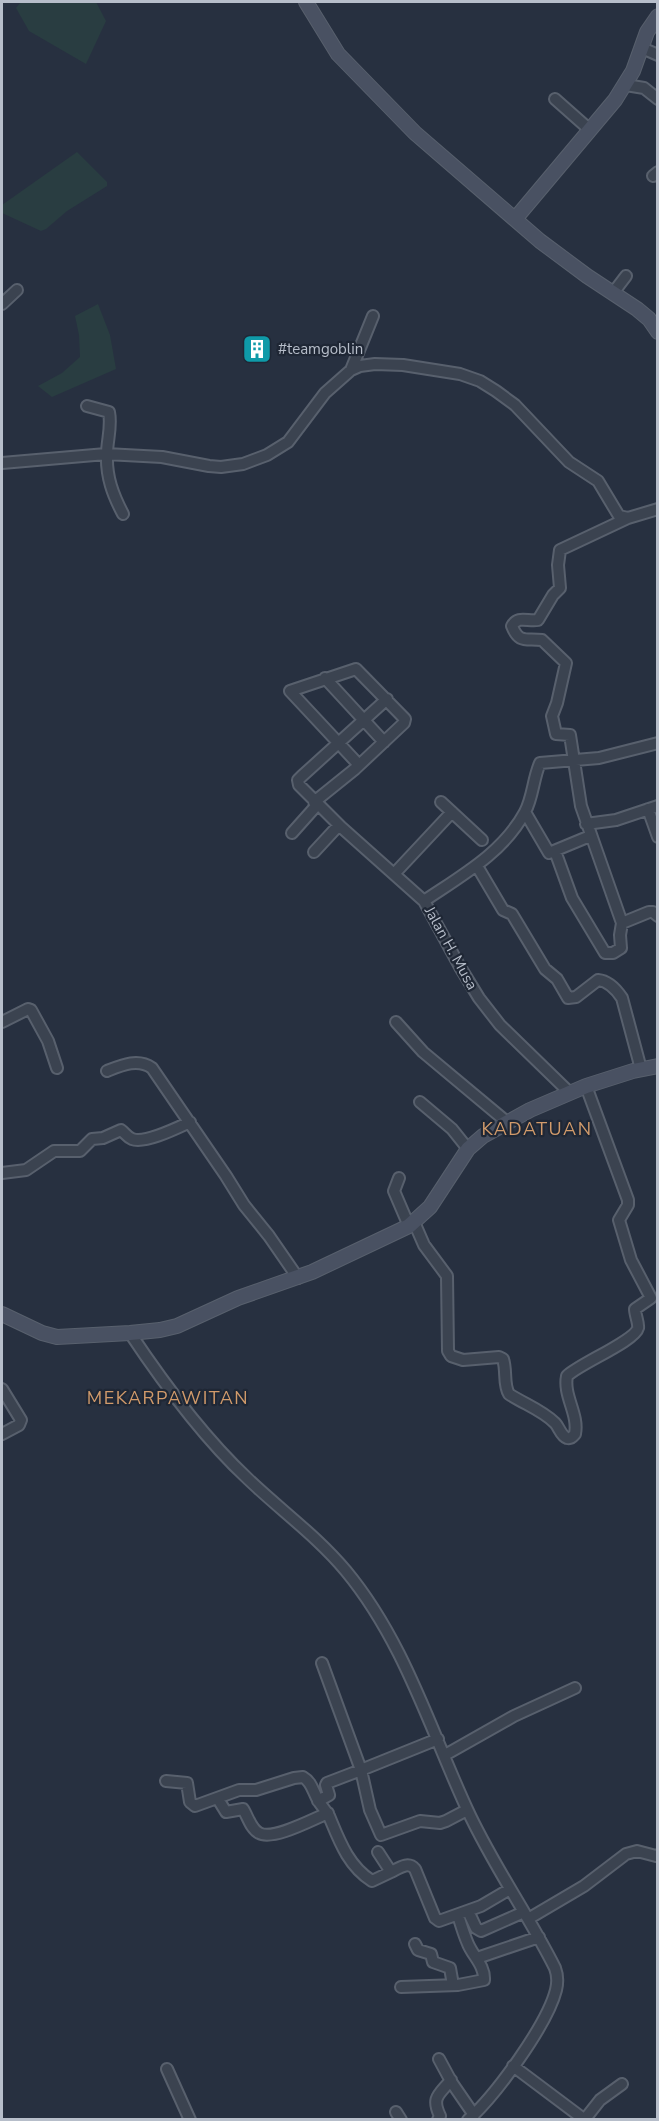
<svg xmlns="http://www.w3.org/2000/svg" width="659" height="2121" font-family="'Nunito Sans',sans-serif">
  <style>
    .green { fill: #293d41 }
    .lines { fill: none; stroke-linecap: round; stroke-linejoin: round }
    .street-casing { stroke: #58606d; stroke-width: 14 }
    .secondary-casing { stroke: #58606d; stroke-width: 16 }
    .street { stroke: #3b4350; stroke-width: 10 }
    .secondary { stroke: #495162; stroke-width: 14 }
    .labels { text-anchor: middle; stroke-width: 4.5; stroke-linejoin: round; paint-order: stroke }
    .poi-label { font-size: 15px; fill: #b7beca; stroke: #1f2735; text-anchor: start }
    .street-label { font-size: 15px; fill: #b7beca; stroke: #1f2735 }
    .quarter-label { font-size: 18px; letter-spacing: 1.5px; fill: #d29b6b; stroke: #1f2735 }
  </style>
  <rect width="100%" height="100%" fill="#273040"/>
  <path class="green" d="M 21,2 L 96,2 L 106,21 L 86,64 L 29,31 L 16,8 Z
    M 77,152 L 107,182 L 107,186 L 67,211 L 46,229 L 41,231 L 2,213 L 2,205 Z
    M 98,304 L 110,335 L 116,369 L 52,397 L 38,386 L 62,373 L 80,357 L 79,335 L 75,316 Z"/>
  <g class="lines">
    <g class="street-casing">
      <path id="street" d="M 642,48 L 658,55
        M 626,85 L 644,88 L 658,99
        M 555,99 L 590,130
        M 653,176 L 658,172
        M 613,293 L 626,276
        M 2,304 L 17,290
        M 351,370 L 373,316
        M 87,406 L 109,412 C 112,427 107,440 107,454 C 106,477 113,495 123,514
        M 2,463 L 106,454 L 162,457 L 209,466 L 221,467 L 243,464 L 267,455 L 288,442 L 325,393 L 351,370 L 360,366 L 375,364 L 403,365 L 460,374 L 480,381 L 496,391 L 515,405 L 569,462 L 598,481 L 619,516 L 628,518 L 658,509
        M 628,518 L 560,550 L 558,565 L 560,588 L 553,595 L 538,620 C 528,622 518,615 512,626 C 519,644 526,638 542,640 L 566,663 L 557,703 L 552,716 L 556,734 L 570,735 L 581,806 L 622,923 L 649,912 L 653,912 L 658,916
        M 325,678 L 384,742
        M 387,699 L 302,776 L 298,780 L 299,785 L 341,827 L 424,901 L 460,967 L 479,998 L 500,1025 L 570,1093
        M 314,802 L 355,769 L 404,723 L 405,719 L 356,669 L 290,691 L 359,765
        M 441,802 L 482,840
        M 648,809 L 658,837
        M 525,812 L 549,853 L 590,836
        M 586,824 L 616,820 L 658,806
        M 292,833 L 317,805
        M 555,851 L 572,898 L 605,953 L 613,953 L 621,948 L 620,935 L 622,923
        M 314,852 L 339,825
        M 477,866 L 503,910 L 512,914 L 545,969 L 557,979 L 568,998 L 576,997 L 598,980 C 609,981 616,989 622,998 L 641,1069
        M 394,874 L 452,812
        M 424,901 C 461,876 503,853 525,812 C 533,797 533,779 540,763 L 599,758 L 658,743
        M 2,1022 L 28,1009 L 31,1010 L 48,1041 L 57,1068
        M 396,1022 L 423,1052 L 508,1123
        M 107,1071 C 122,1065 138,1058 152,1068 L 226,1176 L 244,1205 L 269,1236 L 298,1278
        M 420,1102 L 452,1129 L 468,1149
        M 2,1173 L 26,1170 L 54,1151 L 80,1151 L 92,1139 L 103,1138 L 121,1130 C 125,1133 127,1137 132,1139 C 145,1144 177,1128 190,1122
        M 399,1178 L 394,1191 L 409,1226
        M 414,1222 L 424,1245 L 447,1276 L 448,1351 L 451,1356 L 463,1360 L 499,1357 L 503,1359 C 507,1371 503,1384 509,1394 C 524,1404 542,1410 555,1423 C 559,1427 561,1436 567,1438 C 572,1439 572,1437 575,1434 C 579,1414 563,1396 567,1376 C 579,1364 635,1341 638,1328 C 639,1323 635,1315 635,1309 L 651,1298 L 631,1260 L 619,1220 L 628,1205 L 628,1200 L 586,1086
        M 130,1333 C 164,1384 202,1436 247,1478 C 279,1509 317,1536 346,1571 C 404,1641 430,1729 467,1809 C 492,1864 528,1914 555,1968 C 558,1976 558,1982 556,1990 C 547,2025 496,2095 468,2120
        M 2,1389 L 21,1420 L 19,1425 L 2,1434
        M 322,1663 L 361,1770 L 438,1739
        M 445,1755 L 514,1716 L 575,1688
        M 166,1781 L 187,1783 L 190,1802 L 195,1806 L 239,1790 L 256,1790 L 294,1778 L 303,1777 C 312,1782 313,1792 318,1800 C 321,1806 326,1810 329,1816 C 339,1840 348,1866 372,1881 L 391,1872
        M 218,1799 L 226,1812 L 243,1809 C 248,1817 251,1829 259,1833 C 273,1841 313,1819 328,1813
        M 318,1801 L 329,1795 L 326,1785 L 327,1783 L 361,1770 L 370,1810 L 381,1835 L 420,1821 L 440,1823 L 446,1821 L 467,1810
        M 378,1852 L 391,1872 C 399,1868 408,1861 415,1869 L 435,1918 L 439,1921 L 481,1906 L 510,1889
        M 468,1911 L 476,1928 L 481,1931 L 524,1912
        M 528,1919 L 584,1886 L 626,1854 L 637,1851 L 656,1856 L 658,1855
        M 415,1944 L 418,1950 L 431,1954 L 433,1962 L 450,1968 L 453,1985
        M 477,1958 L 539,1937
        M 401,1987 L 458,1985 L 484,1980 C 485,1966 473,1956 468,1944 C 464,1935 461,1925 458,1915
        M 439,2059 L 452,2083 L 474,2115
        M 513,2066 L 585,2120
        M 167,2069 L 190,2120
        M 396,2112 L 401,2120
        M 585,2119 L 600,2100 L 622,2084
        M 438,2120 L 440,2116 C 431,2097 439,2095 451,2080"/>
    </g>
    <g class="secondary-casing">
      <path id="secondary" d="M 306,2 L 338,54 L 415,133 L 540,241 L 587,276 L 637,309 L 649,319 L 658,332
        M 515,219 L 615,100 L 633,71 L 647,32 L 658,16
        M 2,1314 L 42,1333 L 57,1337 L 130,1333 L 160,1330 L 177,1326 L 238,1298 L 312,1272 L 409,1226 L 430,1207 L 468,1149 L 483,1136 L 530,1110 L 586,1086 L 633,1071 L 658,1066"/>
    </g>
    <use href="#street" class="street"/>
    <use href="#secondary" class="secondary"/>
  </g>
  <defs>
    <g id="building-square" transform="scale(1.5)"><rect x="-9" y="-9" width="18" height="18" rx="4" fill="#0f9aa8" stroke="#1f2735"/><path d="M-4-6H4V6H1V3H-1V6H-4ZM-2.5-4.3h1.7v1.8h-1.7ZM.8-4.3h1.7v1.8H.8ZM-2.5-1h1.7V.8h-1.7ZM.8-1h1.7V.8H.8Z" fill="#fff"/></g>
  </defs>
  <g fill-rule="evenodd">
    <use href="#building-square" x="257" y="349"/>
  </g>
  <g class="labels">
    <g class="poi-label">
      <text x="278" y="354">#teamgoblin</text>
    </g>
    <g class="street-label">
      <text transform="translate(451 948) rotate(61)" y="5">Jalan H. Musa</text>
    </g>
    <g class="quarter-label">
      <text x="537" y="1135">KADATUAN</text>
      <text x="168" y="1404">MEKARPAWITAN</text>
    </g>
  </g>
  <rect width="659" height="2121" fill="none" stroke="#b7beca" stroke-width="6"/>
</svg>
